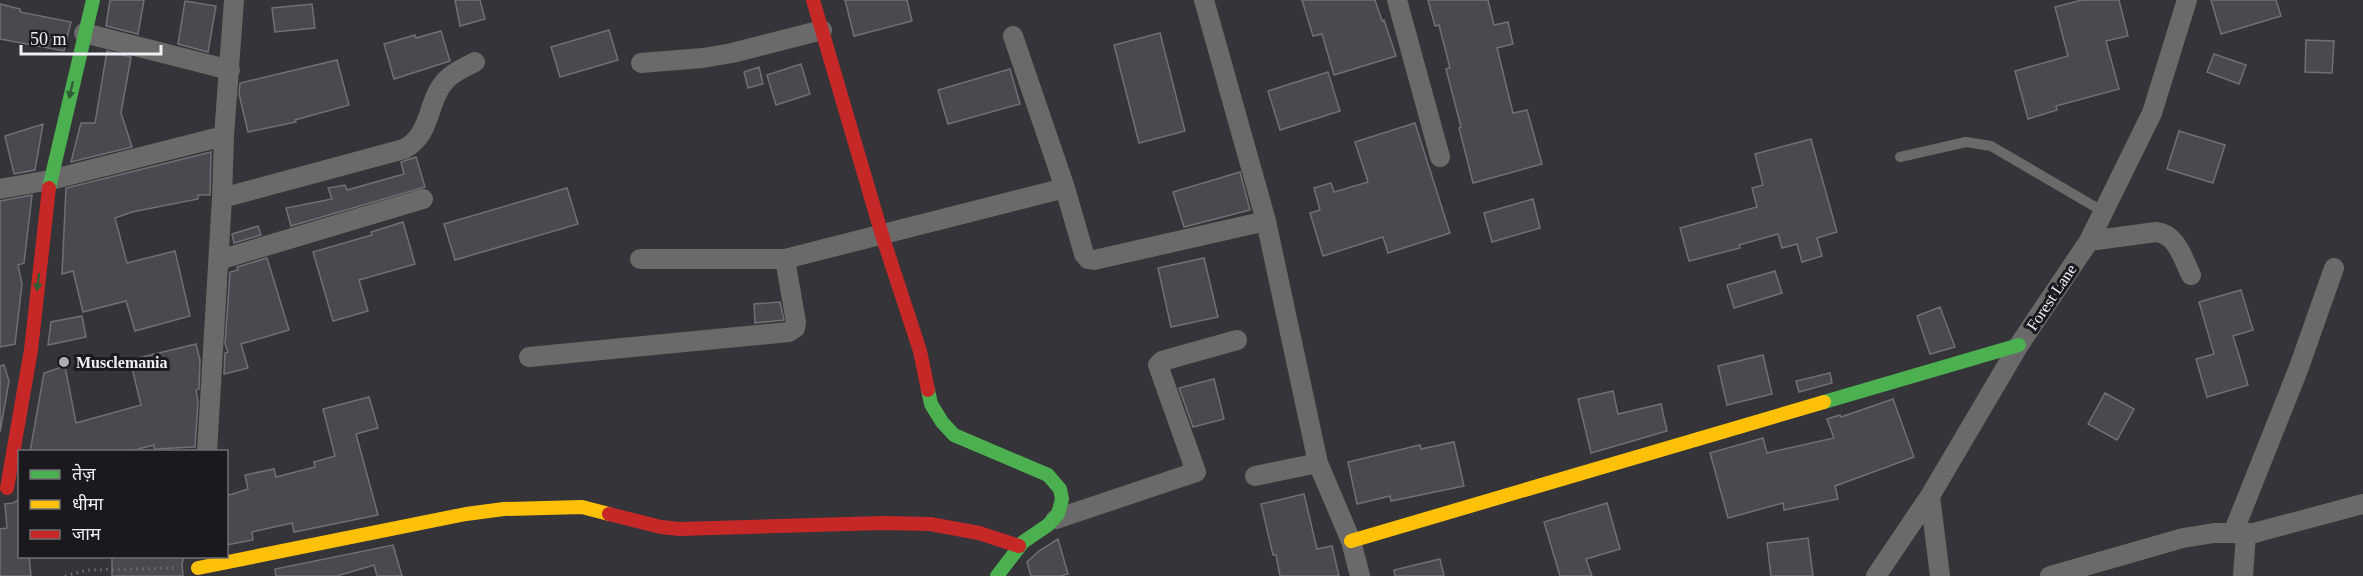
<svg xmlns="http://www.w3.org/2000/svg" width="2363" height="576" font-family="'Times New Roman','Noto Sans Devanagari',serif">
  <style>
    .building { fill: #4a4a4e; stroke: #707074; stroke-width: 1.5 }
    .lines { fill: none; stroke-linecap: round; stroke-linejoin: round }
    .path { stroke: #6d6e6f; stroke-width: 3; stroke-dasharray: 1.5 4.5; stroke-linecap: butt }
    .lane { stroke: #6a6a6b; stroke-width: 10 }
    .street { stroke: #6a6a6b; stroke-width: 20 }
    .fast { stroke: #4caf50; stroke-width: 14 }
    .slow { stroke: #ffc107; stroke-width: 14 }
    .jam { stroke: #c62828; stroke-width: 14 }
    .oneway { fill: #305d34 }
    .poi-dot { fill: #aeadb3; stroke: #1a1a1e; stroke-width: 2 }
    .labels { text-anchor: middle; stroke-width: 6; stroke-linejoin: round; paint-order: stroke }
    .street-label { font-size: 16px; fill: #efeef4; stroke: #1a1a1e }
    .poi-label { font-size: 16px; font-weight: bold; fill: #efeef4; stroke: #1a1a1e; text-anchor: start }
  </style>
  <rect width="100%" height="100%" fill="#343439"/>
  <path class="building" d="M 110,0 L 144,0 L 138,34 L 106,26 Z
    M 455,0 L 480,0 L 485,19 L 460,26 Z
    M 845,0 L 907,0 L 912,21 L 854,36 Z
    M 1302,0 L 1375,0 L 1382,21 L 1384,20 L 1396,56 L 1334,75 L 1322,34 L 1313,36 Z
    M 1428,0 L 1488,0 L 1494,25 L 1508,22 L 1513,44 L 1497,48 L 1513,113 L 1527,110 L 1542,164 L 1473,183 L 1459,128 L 1461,127 L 1446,69 L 1450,68 L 1439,25 L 1435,26 Z
    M 2082,0 L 2119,0 L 2128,36 L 2106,41 L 2119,89 L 2056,106 L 2057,110 L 2028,119 L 2015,71 L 2068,56 L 2055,7 Z
    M 2211,0 L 2276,0 L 2281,16 L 2221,34 Z
    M 185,1 L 216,6 L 208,52 L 178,44 Z
    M 0,4 L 20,9 L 20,12 L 71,22 L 64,51 L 0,39 Z
    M 312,4 L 315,28 L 275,32 L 272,8 Z
    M 609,30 L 618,60 L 560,77 L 551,47 Z
    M 441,31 L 450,61 L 394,79 L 384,44 L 415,35 L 416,38 Z
    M 1160,33 L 1185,131 L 1139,143 L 1114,45 Z
    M 2306,40 L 2334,41 L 2332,73 L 2305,72 Z
    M 107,51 L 131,57 L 121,113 L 132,147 L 71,162 L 81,123 L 95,123 Z
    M 2214,54 L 2246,65 L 2239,84 L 2207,72 Z
    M 337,60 L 349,105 L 295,120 L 296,122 L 248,132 L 239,94 L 240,83 Z
    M 801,64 L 810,94 L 776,105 L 767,75 Z
    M 759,67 L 763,84 L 748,88 L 744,72 Z
    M 1010,69 L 1020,104 L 948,124 L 938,90 Z
    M 1328,72 L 1340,111 L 1280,130 L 1268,91 Z
    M 1415,123 L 1450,233 L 1388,253 L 1383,237 L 1323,256 L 1310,213 L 1320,210 L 1314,188 L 1331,183 L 1334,192 L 1368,182 L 1355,142 Z
    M 43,124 L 35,170 L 14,174 L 5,136 Z
    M 2179,131 L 2225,145 L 2213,183 L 2167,169 Z
    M 1811,139 L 1837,232 L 1817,238 L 1822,256 L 1802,262 L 1797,244 L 1782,248 L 1778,234 L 1739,245 L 1740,248 L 1689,261 L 1680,228 L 1757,207 L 1752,188 L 1763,185 L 1755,154 Z
    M 211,152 L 210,195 L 198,195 L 198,199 L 132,212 L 115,218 L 127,263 L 175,251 L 190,316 L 135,331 L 126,301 L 83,312 L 73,271 L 62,274 L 66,188 Z
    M 416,157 L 425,187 L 291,226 L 286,208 L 332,199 L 328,188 L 345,185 L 347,190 L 404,174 L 401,162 Z
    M 1240,172 L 1250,210 L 1184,227 L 1173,192 Z
    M 567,188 L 578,224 L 455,260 L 444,224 Z
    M 32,195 L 24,263 L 18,265 L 22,284 L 15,344 L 0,347 L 0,201 Z
    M 1533,199 L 1540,228 L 1492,242 L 1484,213 Z
    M 403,222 L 415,264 L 359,280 L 368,311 L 333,321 L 313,252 L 372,235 L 371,232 Z
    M 258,226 L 261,235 L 234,243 L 232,234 Z
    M 267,258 L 289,330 L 241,344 L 248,368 L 224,374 L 225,353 L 228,352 L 225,344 L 230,272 L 238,270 L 237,267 Z
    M 1204,258 L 1218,317 L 1171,327 L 1158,268 Z
    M 1775,271 L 1782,293 L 1734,308 L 1727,285 Z
    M 2241,290 L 2253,330 L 2233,336 L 2248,385 L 2207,397 L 2196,359 L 2214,354 L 2199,302 Z
    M 780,302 L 784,320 L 755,323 L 754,304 Z
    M 1940,307 L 1955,347 L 1930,354 L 1917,316 Z
    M 82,316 L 86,337 L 48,345 L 51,322 Z
    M 196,344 L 200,360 L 199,389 L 196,390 L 198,402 L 195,447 L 154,449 L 154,445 L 127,452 L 30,452 L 44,373 L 65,366 L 76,423 L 141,405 L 130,360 Z
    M 1763,355 L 1772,394 L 1727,405 L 1718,366 Z
    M 4,365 L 9,381 L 0,432 L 0,366 Z
    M 1830,373 L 1832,383 L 1799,392 L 1796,381 Z
    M 1214,379 L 1224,419 L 1193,427 L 1179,388 Z
    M 1613,391 L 1618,414 L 1661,404 L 1667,431 L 1591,453 L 1578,399 Z
    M 2105,393 L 2134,409 L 2117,440 L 2088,424 Z
    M 369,397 L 378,428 L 356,434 L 378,515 L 294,532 L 292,523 L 252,532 L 253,540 L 226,545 L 226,496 L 248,489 L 245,475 L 274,469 L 276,477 L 315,467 L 314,462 L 335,456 L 323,409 Z
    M 1893,399 L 1914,457 L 1835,486 L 1838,499 L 1784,510 L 1783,503 L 1728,518 L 1710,453 L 1763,438 L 1767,453 L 1834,438 L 1827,419 L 1840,415 L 1841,417 Z
    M 1454,442 L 1464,486 L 1391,501 L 1390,496 L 1357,504 L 1348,462 L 1420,445 L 1421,449 Z
    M 1304,494 L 1317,549 L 1332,546 L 1339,576 L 1280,576 L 1276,555 L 1273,555 L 1261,504 Z
    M 20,499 L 20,556 L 29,556 L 31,576 L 0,576 L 0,529 L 7,528 L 5,504 L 13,503 Z
    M 1607,503 L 1620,549 L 1586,559 L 1592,576 L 1560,576 L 1544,522 Z
    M 1808,538 L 1813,576 L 1771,576 L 1767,543 Z
    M 1058,539 L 1068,574 L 1060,576 L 1031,576 L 1027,562 L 1039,551 Z
    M 393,545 L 402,576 L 377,576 L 374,565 L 337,576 L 276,576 L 275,569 Z
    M 112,556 L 185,556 L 182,563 L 183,576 L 112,576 Z
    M 1440,559 L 1444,576 L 1395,576 L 1394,570 Z"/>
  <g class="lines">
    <path class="path" d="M 65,576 L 87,570 L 177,568"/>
    <path class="lane" d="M 1900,157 L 1966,142 L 1991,146 L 2104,212"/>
    <path class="street" d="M 1204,0 L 1266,221 L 1318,463
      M 1397,0 L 1440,157
      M 84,33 L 230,70
      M 1013,36 L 1065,188 L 1084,254 L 1088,259 L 1094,260 L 1266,221
      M 641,63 L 703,58 L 732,53 L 822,30
      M 0,189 L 50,180 L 224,136
      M 222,198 L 404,149 C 433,134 426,100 447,79 C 455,71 466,67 475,62
      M 2089,241 L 2156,232 C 2177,234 2183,259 2191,275
      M 640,259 L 785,259 L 1065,188
      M 219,260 L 423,199
      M 529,357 L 789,332 L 795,328 L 796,322 L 785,259
      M 207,452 L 222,198 L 224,136 L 234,0
      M 1255,476 L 1318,463 L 1351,541 L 1360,576
      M 1930,496 L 1940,576
      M 1056,519 L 1196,472 L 1158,365 L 1162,361 L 1237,340
      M 2233,533 L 2298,370 L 2334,268
      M 1876,576 L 1930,496 L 2019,345 L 2089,241 L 2152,113 L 2187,0
      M 2050,576 L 2183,538 L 2214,533 L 2254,533 L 2363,504
      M 2243,576 L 2246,534"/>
    <path class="fast" d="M 49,188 L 93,0
      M 928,390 L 931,404 L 942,422 L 954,435 L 1048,475 L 1060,489 L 1062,499 L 1058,514 L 1048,525 L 1023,542 L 997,576
      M 1824,402 L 2019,345"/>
    <path class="slow" d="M 1351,541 L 1824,402
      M 198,568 L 466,514 L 504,509 L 582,507 L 609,514"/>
    <path class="jam" d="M 813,0 L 882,235 L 920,351 L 928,390
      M 7,488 L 31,350 L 49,188
      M 609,514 L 661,527 L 680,529 L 883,523 L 930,524 L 979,533 L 1019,546"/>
  </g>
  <defs><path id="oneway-solid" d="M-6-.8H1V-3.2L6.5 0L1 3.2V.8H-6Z" transform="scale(1.5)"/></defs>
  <g class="oneway">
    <use href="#oneway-solid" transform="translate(71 90) rotate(103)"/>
    <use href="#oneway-solid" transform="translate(38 282) rotate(97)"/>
  </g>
  <circle class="poi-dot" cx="64" cy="362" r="6"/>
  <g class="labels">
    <g class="street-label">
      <text transform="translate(2051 297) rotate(-56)" y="6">Forest Lane</text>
    </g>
    <g class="poi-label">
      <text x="76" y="368">Musclemania</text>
    </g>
  </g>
  <rect x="18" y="450" width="210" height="108" fill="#1a1a1e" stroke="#6f6f74" stroke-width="1.5"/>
  <rect x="30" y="470" width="30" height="9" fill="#4caf50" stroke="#6f6f74" stroke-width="1.5"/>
  <text x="72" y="480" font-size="18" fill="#efeef4">तेज़</text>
  <rect x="30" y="500" width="30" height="9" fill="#ffc107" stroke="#6f6f74" stroke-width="1.5"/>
  <text x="72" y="510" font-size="18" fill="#efeef4">धीमा</text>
  <rect x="30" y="530" width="30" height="9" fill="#c62828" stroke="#6f6f74" stroke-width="1.5"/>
  <text x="72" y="540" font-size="18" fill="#efeef4">जाम</text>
  <path d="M21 45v9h140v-9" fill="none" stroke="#efeef4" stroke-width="3"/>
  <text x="30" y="45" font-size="18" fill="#efeef4" stroke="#1a1a1e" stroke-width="4.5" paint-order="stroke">50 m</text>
</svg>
